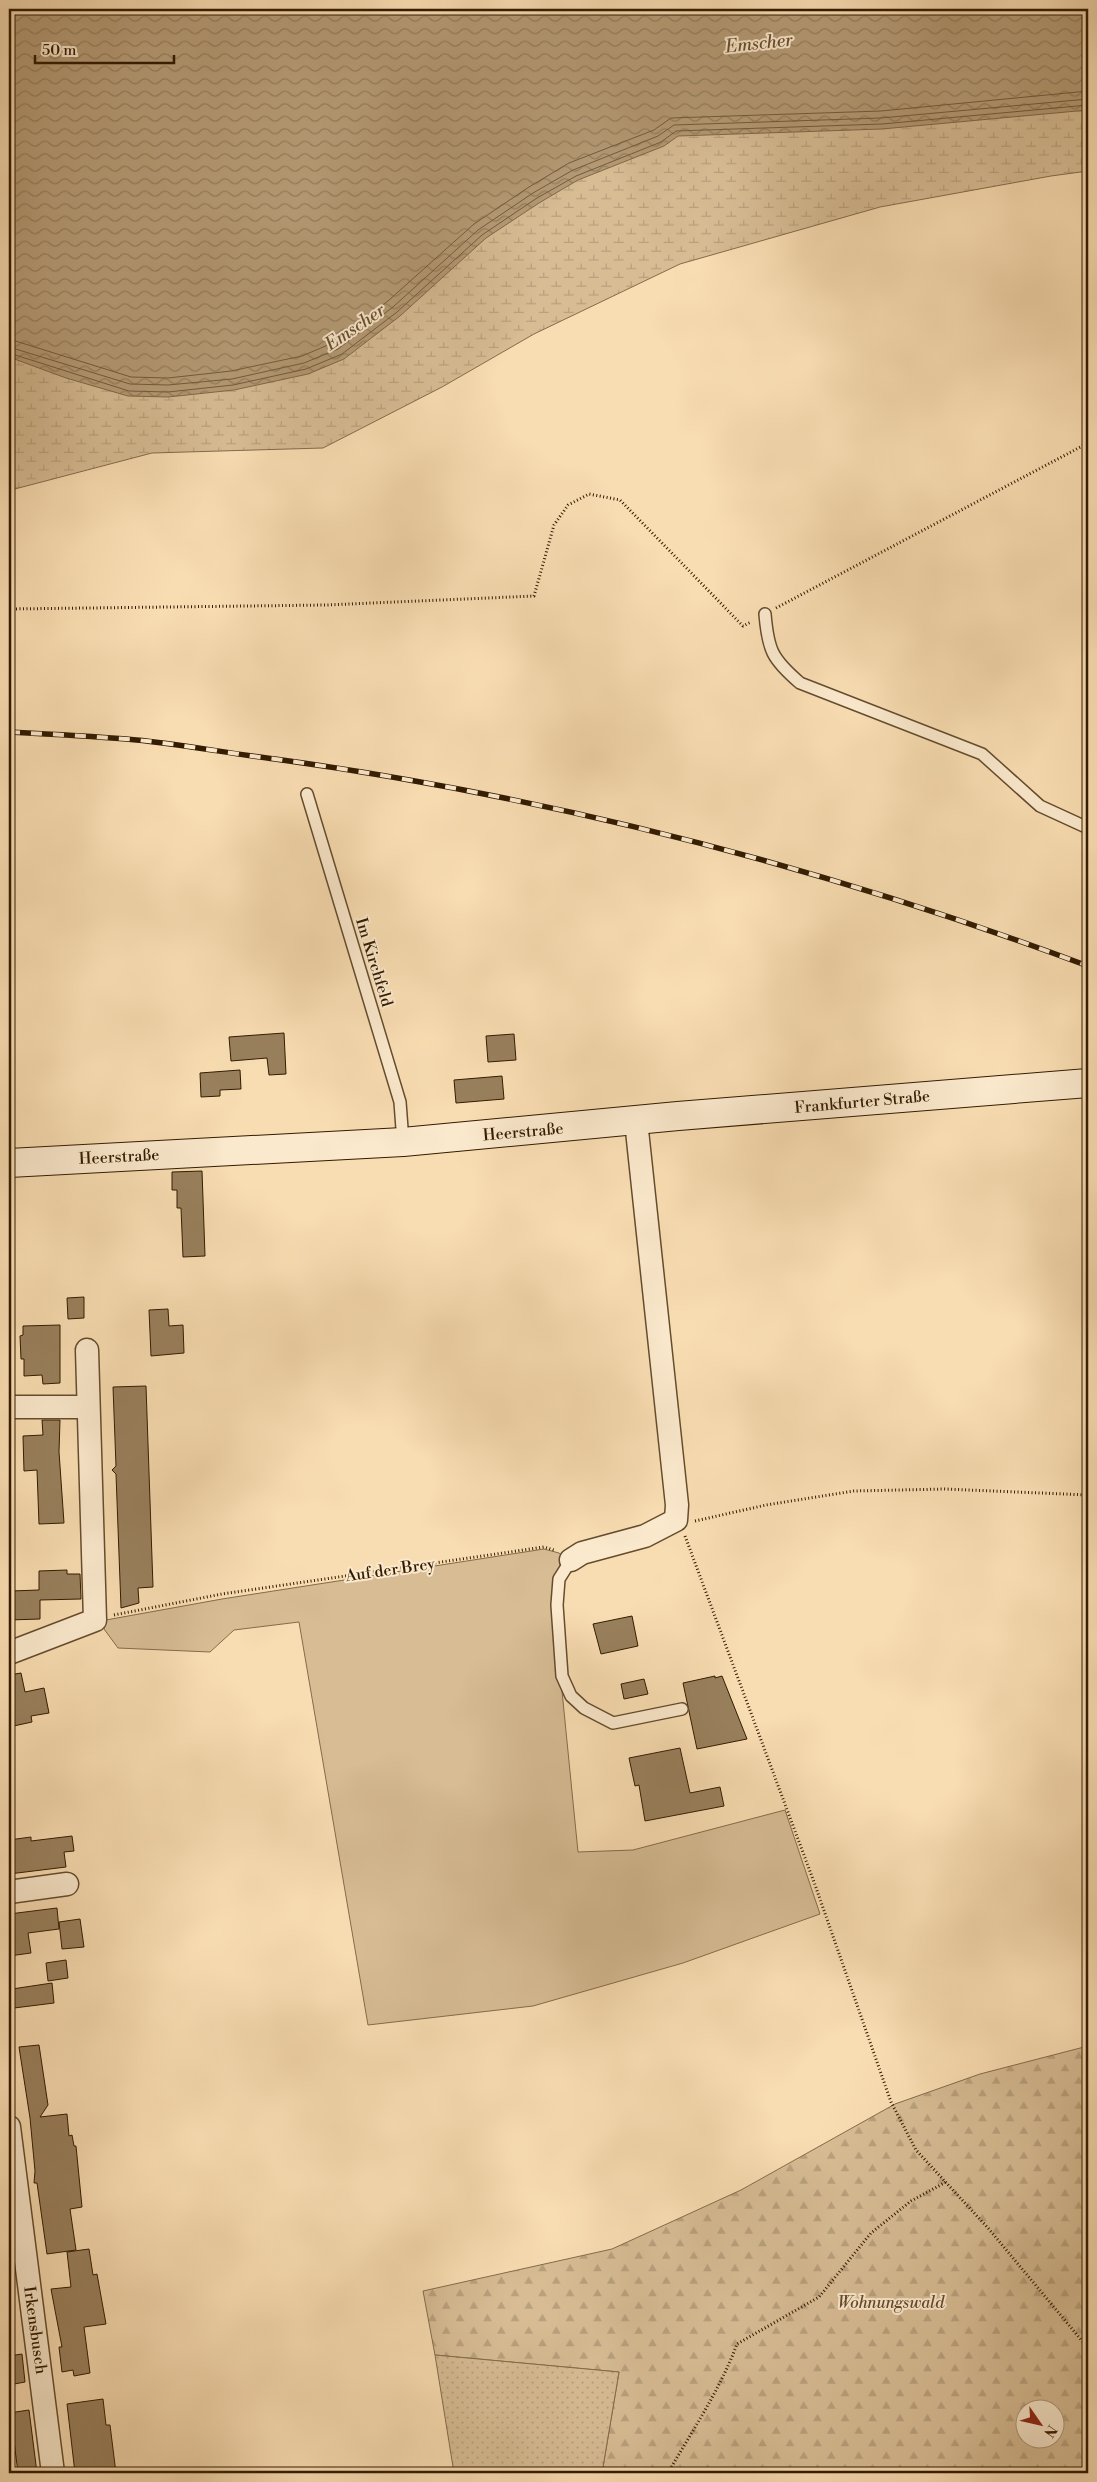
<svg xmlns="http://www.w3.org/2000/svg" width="1097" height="2482" font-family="'Libre Bodoni',serif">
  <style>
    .grass { fill: #d7bc94; stroke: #846c4a }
    .forest { fill: url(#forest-firs); stroke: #846c4a; fill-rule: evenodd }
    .wetland { fill: url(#wetland-marsh); stroke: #846c4a }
    .park { fill: url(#park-dots); stroke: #846c4a }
    .water { fill: url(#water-waves); stroke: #816847 }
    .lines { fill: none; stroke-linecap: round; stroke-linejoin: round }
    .shore { stroke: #745b3c; stroke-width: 1 }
    .building { fill: #99805d; stroke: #321b01 }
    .service-casing { stroke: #644c2d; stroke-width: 14 }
    .minor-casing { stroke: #644c2d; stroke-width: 25 }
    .secondary-casing { stroke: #321b01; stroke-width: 30 }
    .path { stroke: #321b01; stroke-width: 3; stroke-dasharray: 1 2.5; stroke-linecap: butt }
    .service { stroke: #fbe9cd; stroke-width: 11 }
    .minor { stroke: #fbe9cd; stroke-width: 22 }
    .secondary { stroke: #fbe9cd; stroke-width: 28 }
    .rail-casing { stroke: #321b01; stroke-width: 5.5 }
    .rail { stroke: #fbe9cd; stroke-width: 4; stroke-dasharray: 11; stroke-linecap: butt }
    .labels { text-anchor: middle; stroke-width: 4; stroke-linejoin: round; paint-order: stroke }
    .street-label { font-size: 16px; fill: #321b01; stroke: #fbe9cd }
    .park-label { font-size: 16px; font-style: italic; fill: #644b2d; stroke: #fbe9cd }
    .water-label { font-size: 18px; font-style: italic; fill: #664e30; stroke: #fbe9cd }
  </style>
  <defs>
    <pattern id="forest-firs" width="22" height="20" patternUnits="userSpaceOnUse" patternTransform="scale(1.25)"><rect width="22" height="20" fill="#d7bc94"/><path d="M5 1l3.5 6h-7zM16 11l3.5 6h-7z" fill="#b9a17e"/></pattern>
    <pattern id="wetland-marsh" width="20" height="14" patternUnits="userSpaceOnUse" patternTransform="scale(1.25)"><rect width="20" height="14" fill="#d7bc94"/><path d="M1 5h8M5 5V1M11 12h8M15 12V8" fill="none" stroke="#b9a17e"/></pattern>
    <pattern id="park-dots" width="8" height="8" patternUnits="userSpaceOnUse" patternTransform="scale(1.25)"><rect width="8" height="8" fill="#d7bc94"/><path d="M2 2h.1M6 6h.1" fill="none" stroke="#b9a17e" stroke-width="1.8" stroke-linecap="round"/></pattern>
    <pattern id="water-waves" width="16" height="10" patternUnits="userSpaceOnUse" patternTransform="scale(1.25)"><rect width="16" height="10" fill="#b59b76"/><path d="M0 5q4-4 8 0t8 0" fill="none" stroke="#947e5e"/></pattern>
  </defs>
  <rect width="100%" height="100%" fill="#f9ddb2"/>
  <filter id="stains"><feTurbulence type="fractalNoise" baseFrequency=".004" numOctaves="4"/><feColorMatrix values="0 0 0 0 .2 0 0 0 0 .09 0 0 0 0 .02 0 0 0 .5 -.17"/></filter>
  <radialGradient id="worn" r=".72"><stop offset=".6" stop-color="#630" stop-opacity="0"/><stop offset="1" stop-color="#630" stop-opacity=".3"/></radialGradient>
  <path class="grass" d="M 544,1549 L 559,1553 L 568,1561 L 558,1575 L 561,1681 L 578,1852 L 633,1850 L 785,1810 L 820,1914 L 683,1963 L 533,2006 L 368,2025 L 299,1622 L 234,1630 L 210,1652 L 118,1648 L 104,1629 L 106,1620 L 222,1599 Z"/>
  <path class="forest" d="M 1088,2046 L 1088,2473 L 602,2473 L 619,2372 L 435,2355 L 423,2291 L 612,2249 L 741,2190 L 895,2104 L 980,2074 ZM 1024,2410 L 1054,2410 L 1054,2440 L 1024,2440 Z"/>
  <path class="wetland" d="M 9,9 L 1088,9 L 1088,171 L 1051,176 L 880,207 L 680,264 L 534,334 L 442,387 L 323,448 L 152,453 L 11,490 L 9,489 Z"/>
  <path class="park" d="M 435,2355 L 619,2372 L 602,2473 L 454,2473 Z"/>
  <path class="water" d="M 9,9 L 1088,9 L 1088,110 L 882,129 L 678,136 L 664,146 L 578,180 L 539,203 L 486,238 L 400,316 L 344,359 L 308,374 L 234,390 L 168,397 L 128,396 L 66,378 L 9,357 Z"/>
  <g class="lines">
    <path class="shore" d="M 9,339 L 131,377 L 168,378 L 231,371 L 302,356 L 335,342 L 388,301 L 474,224 L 529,187 L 569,163 L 654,130 L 671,118 L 881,111 L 1088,91
      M 9,347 L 130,384 L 168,385 L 232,379 L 304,363 L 338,349 L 393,307 L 478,230 L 533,193 L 573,170 L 658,136 L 674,125 L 881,118 L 1088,99
      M 9,353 L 129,391 L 168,392 L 233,385 L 306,369 L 342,354 L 397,312 L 482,235 L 537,198 L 576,176 L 661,142 L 676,131 L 882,124 L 1088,105"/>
  </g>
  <path class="building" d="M 284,1033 L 286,1074 L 269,1075 L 267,1058 L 231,1061 L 229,1037 Z
    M 514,1034 L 516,1060 L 488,1062 L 486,1036 Z
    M 240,1070 L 241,1089 L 220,1090 L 220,1096 L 201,1097 L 200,1073 Z
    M 502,1076 L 504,1099 L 456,1103 L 454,1080 Z
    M 202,1171 L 205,1256 L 183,1257 L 181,1208 L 177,1208 L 177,1190 L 172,1190 L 172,1172 Z
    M 84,1297 L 84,1318 L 68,1319 L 67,1298 Z
    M 168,1309 L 169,1326 L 183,1325 L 184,1353 L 151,1356 L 149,1310 Z
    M 60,1325 L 60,1383 L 43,1384 L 42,1375 L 24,1376 L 24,1359 L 21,1359 L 20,1336 L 23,1335 L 23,1326 Z
    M 146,1386 L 153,1587 L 138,1588 L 139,1603 L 121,1608 L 116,1474 L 112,1470 L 116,1466 L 113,1387 Z
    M 42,1420 L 60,1420 L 59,1452 L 64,1523 L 39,1524 L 37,1470 L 24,1471 L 23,1436 L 43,1435 Z
    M 67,1570 L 67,1574 L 80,1574 L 81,1599 L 40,1600 L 40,1619 L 9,1620 L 11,1591 L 39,1590 L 39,1571 Z
    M 632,1616 L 638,1646 L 601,1654 L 593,1624 Z
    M 21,1673 L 25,1692 L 44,1688 L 49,1713 L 31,1716 L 32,1722 L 9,1727 L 9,1675 Z
    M 715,1676 L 715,1678 L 722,1676 L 747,1739 L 697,1749 L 683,1683 Z
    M 644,1679 L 648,1694 L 624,1699 L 621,1684 Z
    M 680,1748 L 690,1793 L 720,1787 L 724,1806 L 645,1821 L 639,1785 L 635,1786 L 629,1758 Z
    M 72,1836 L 74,1851 L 64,1852 L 66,1867 L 9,1874 L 9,1840 L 31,1837 L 31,1841 Z
    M 57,1908 L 59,1929 L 28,1933 L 31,1953 L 9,1956 L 9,1914 Z
    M 80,1919 L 84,1947 L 62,1949 L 59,1922 Z
    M 66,1960 L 68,1978 L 48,1981 L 46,1963 Z
    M 52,1983 L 54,2003 L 14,2008 L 12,1989 Z
    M 39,2045 L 48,2105 L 40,2117 L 67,2114 L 69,2136 L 72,2135 L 74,2146 L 76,2146 L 82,2207 L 70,2209 L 76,2250 L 47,2254 L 37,2183 L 34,2183 L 35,2171 L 30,2118 L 19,2047 Z
    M 89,2249 L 93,2275 L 97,2274 L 106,2324 L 84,2327 L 90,2373 L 74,2376 L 73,2370 L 62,2372 L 59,2347 L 62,2347 L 51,2289 L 71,2287 L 67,2252 Z
    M 22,2354 L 25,2382 L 9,2385 L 9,2356 Z
    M 103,2399 L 106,2425 L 110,2425 L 116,2473 L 75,2473 L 67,2404 Z
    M 29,2410 L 37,2473 L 18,2473 L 13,2433 L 9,2433 L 9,2413 Z"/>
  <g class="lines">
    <g class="service-casing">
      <path id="service" d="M 765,614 C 768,650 772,659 800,683 L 982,754 L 1040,806 L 1088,828
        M 307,794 L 400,1102 L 403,1142
        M 571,1560 L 559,1579 L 557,1605 L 562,1676 L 571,1696 L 584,1708 L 613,1723 L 682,1709"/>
    </g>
    <g class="minor-casing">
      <path id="minor" d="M 9,1407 L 88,1407
        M 571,1560 L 582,1553 L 645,1536 L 676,1520 L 677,1505 L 636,1121
        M 9,1653 L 95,1620 L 87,1350
        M 9,1892 L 67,1884
        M 9,2127 L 53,2473"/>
    </g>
    <g class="secondary-casing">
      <path id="secondary" d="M 9,1163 L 403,1142 L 678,1116 L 1088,1083"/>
    </g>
    <path class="path" d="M 776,608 L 1088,443
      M 9,609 L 326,605 L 534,596 L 554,525 L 568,505 L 589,494 L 620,500 L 743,626 L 751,622
      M 695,1521 L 766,1505 L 854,1491 L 945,1489 L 1088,1495
      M 685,1536 L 814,1882 L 891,2102 L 916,2150 L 988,2228 L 1088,2348
      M 114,1615 L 222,1594 L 544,1547 L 554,1550
      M 668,2473 C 692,2431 720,2390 737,2344 L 819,2297 L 871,2233 L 911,2201 L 946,2182"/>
    <use href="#service" class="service"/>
    <use href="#minor" class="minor"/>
    <use href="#secondary" class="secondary"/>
    <g class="rail-casing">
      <path id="rail" d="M 9,732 C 48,734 87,736 126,739 C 175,743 225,753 275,759 C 552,797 826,868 1088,966"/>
    </g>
    <use href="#rail" class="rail"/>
  </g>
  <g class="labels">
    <g class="street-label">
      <text transform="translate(375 962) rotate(73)" y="6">Im Kirchfeld</text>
      <text transform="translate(862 1101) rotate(-5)" y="6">Frankfurter Straße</text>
      <text transform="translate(523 1131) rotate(-5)" y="6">Heerstraße</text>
      <text transform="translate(119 1156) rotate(-3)" y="6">Heerstraße</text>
      <text transform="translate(390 1569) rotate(-8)" y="6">Auf der Brey</text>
      <text transform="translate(36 2330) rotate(82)" y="6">Irkensbusch</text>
    </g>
    <g class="park-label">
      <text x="891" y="2308">Wohnungswald</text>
    </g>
    <g class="water-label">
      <text transform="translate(759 43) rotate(-6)" y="6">Emscher</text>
      <text transform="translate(355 327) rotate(-34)" y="6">Emscher</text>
    </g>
  </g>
  <rect width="1097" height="2482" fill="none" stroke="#f9ddb2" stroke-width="30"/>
  <rect x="10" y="10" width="1077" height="2462" fill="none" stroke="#321b01" stroke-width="2.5"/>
  <rect x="15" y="15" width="1067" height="2452" fill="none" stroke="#321b01"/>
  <g transform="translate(1040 2424) rotate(124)"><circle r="24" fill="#fbe9cd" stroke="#ab977b"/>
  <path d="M0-4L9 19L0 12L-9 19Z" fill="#8f2418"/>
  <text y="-8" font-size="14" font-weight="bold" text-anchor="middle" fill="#321b01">N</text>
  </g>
  <path d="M35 55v8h139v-8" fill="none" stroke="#321b01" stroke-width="2.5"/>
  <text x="42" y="55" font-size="15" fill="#321b01" stroke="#fbe9cd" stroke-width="4" paint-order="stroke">50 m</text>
  <rect width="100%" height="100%" filter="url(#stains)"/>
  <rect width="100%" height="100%" fill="url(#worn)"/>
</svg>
